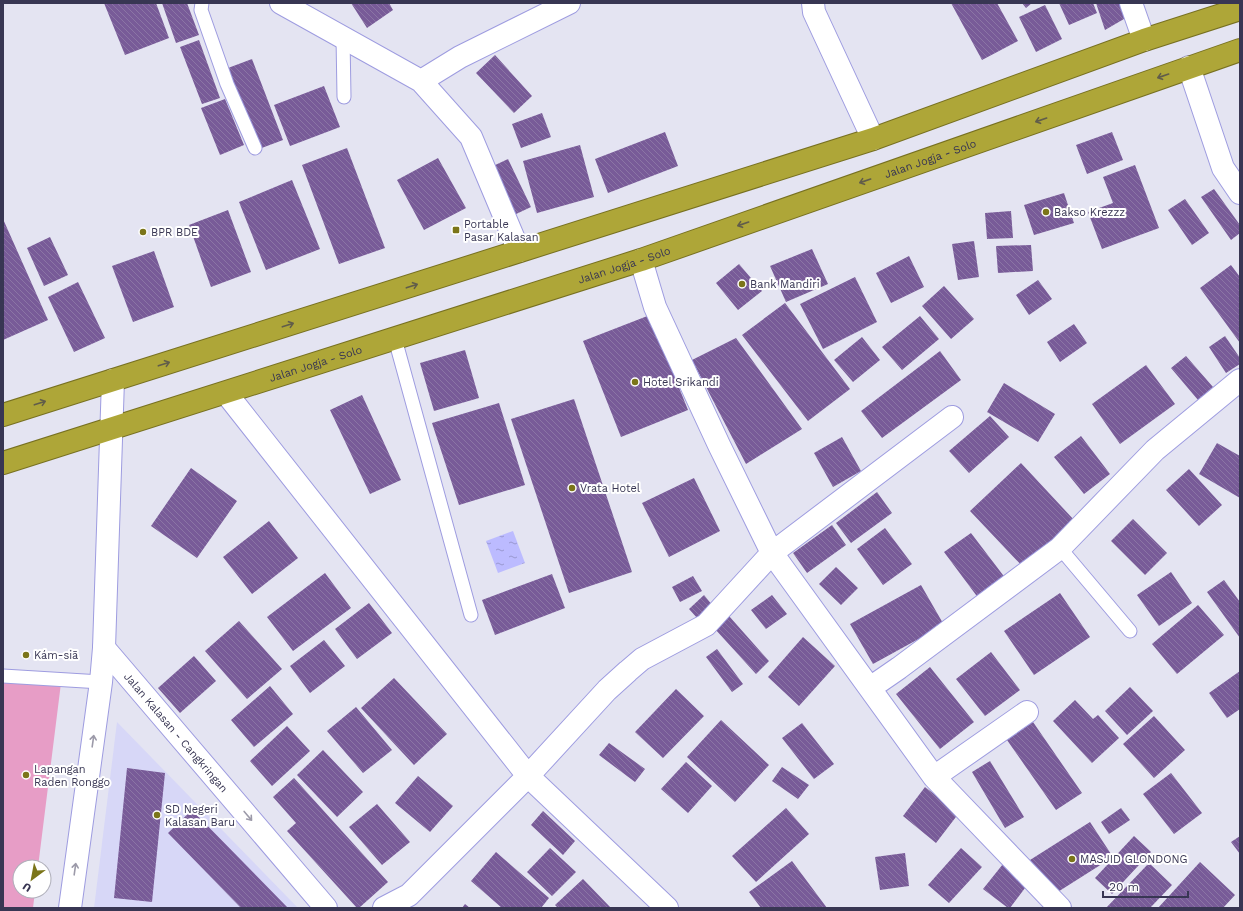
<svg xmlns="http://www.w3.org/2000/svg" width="1243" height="911" font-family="'Work Sans',sans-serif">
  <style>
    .built { fill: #d7d7f7 }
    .grass { fill: #e79dc6 }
    .water { fill: url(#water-ripples) }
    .building { fill: url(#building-back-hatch) }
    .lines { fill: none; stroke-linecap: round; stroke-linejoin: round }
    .service-casing { stroke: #9e9ce0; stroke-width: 15 }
    .minor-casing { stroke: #9e9ce0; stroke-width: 24 }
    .secondary-casing { stroke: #9e9ce0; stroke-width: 24 }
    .trunk-casing { stroke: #777021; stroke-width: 24 }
    .service { stroke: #fff; stroke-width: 13 }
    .minor { stroke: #fff; stroke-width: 22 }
    .secondary { stroke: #fff; stroke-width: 22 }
    .trunk { stroke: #aea638; stroke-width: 22 }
    .oneway { stroke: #615d4a }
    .oneway2 { stroke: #9c9aa9 }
    .poi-dot { fill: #7b7519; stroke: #fff; stroke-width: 1.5 }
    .labels { text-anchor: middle; stroke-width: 4; stroke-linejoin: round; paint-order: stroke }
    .street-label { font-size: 11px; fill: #383653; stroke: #fff }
    .poi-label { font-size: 11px; fill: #383653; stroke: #fff; text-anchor: start }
  </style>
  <defs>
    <pattern id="water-ripples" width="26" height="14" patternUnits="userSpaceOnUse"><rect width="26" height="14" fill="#bcbbff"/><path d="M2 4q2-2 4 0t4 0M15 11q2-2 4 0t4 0" fill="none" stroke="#9a99d1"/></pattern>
    <pattern id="building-back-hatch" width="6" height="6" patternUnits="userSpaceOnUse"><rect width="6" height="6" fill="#785b98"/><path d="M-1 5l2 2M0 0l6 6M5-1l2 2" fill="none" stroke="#8b75a5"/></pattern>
  </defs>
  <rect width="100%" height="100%" fill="#e4e4f2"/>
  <path class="built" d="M 117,722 L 298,908 L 94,908 Z"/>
  <path class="grass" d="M 3,679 L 61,683 L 38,867 L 20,867 L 20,891 L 35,891 L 33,908 L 3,908 Z"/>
  <path class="water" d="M 513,531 L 525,563 L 498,573 L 486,541 Z"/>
  <path class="building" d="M 104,3 L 156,3 L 169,38 L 125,55 Z
    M 162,3 L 187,3 L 199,35 L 176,43 Z
    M 351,3 L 389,3 L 393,10 L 367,28 Z
    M 951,3 L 997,3 L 1018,41 L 982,60 Z
    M 1022,3 L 1032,3 L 1026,8 Z
    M 1059,3 L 1093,3 L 1097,13 L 1069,25 Z
    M 1096,3 L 1131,3 L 1136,12 L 1105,30 Z
    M 1045,5 L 1062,39 L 1036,52 L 1019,17 Z
    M 199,40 L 220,98 L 202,104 L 180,47 Z
    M 495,55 L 532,96 L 514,113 L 476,73 Z
    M 252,59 L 283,140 L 259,149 L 228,68 Z
    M 324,86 L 340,127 L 290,146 L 274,105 Z
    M 225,99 L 244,145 L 220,155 L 201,108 Z
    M 542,113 L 551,137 L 521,148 L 512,124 Z
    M 665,132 L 678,166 L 608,193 L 595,159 Z
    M 1112,132 L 1123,160 L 1087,174 L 1076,145 Z
    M 580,145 L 594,197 L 537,213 L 523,161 Z
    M 347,148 L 385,248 L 339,264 L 302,165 Z
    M 438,158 L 466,208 L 424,230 L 397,180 Z
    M 508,159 L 531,207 L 514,215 L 491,167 Z
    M 1135,165 L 1159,228 L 1102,249 L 1088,212 L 1113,203 L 1103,177 Z
    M 292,180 L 320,249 L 266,270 L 239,202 Z
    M 1214,189 L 1240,225 L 1240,233 L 1231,240 L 1201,197 Z
    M 1064,193 L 1074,223 L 1034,235 L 1024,205 Z
    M 1185,199 L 1209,233 L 1192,245 L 1168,210 Z
    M 228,210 L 251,272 L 211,287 L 189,225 Z
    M 1011,211 L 1013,238 L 987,239 L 985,213 Z
    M 3,219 L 48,320 L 3,340 Z
    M 50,237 L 68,275 L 44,286 L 27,248 Z
    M 974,241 L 979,277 L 958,280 L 952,244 Z
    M 1031,245 L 1033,271 L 998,273 L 996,246 Z
    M 812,249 L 828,284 L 786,302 L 770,266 Z
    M 154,251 L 174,307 L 133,322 L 112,266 Z
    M 909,256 L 924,287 L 891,303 L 876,273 Z
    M 739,264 L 762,291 L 738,310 L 716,283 Z
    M 1231,265 L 1240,277 L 1240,343 L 1200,288 Z
    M 855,277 L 877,322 L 823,349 L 800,304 Z
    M 1038,280 L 1052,299 L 1029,315 L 1016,295 Z
    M 78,282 L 105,338 L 74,352 L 48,297 Z
    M 944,286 L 974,319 L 951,339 L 922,306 Z
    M 785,303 L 850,389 L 808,421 L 742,335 Z
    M 650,315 L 688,410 L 621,437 L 583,341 Z
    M 920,316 L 939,339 L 902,370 L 882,347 Z
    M 1074,324 L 1087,343 L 1060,362 L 1047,342 Z
    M 1225,336 L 1240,358 L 1240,364 L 1226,373 L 1209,347 Z
    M 862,337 L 880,360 L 853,382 L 834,360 Z
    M 736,338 L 802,429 L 746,464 L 692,360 Z
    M 465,350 L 479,398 L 434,411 L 420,363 Z
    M 940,351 L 961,380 L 882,438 L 861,411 Z
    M 1186,356 L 1213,387 L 1198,400 L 1171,368 Z
    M 1146,365 L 1175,404 L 1120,444 L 1092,404 Z
    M 1004,383 L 1055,414 L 1038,442 L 987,412 Z
    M 362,395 L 401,480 L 370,494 L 330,410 Z
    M 574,399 L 632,572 L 569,593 L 511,419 Z
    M 499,403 L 525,485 L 459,505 L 432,423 Z
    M 990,416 L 1009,437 L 969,473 L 949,451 Z
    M 1081,436 L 1110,474 L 1084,494 L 1054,457 Z
    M 842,437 L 861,471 L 833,487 L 814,453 Z
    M 1217,443 L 1240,456 L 1240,498 L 1199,474 Z
    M 1021,463 L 1075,521 L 1024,568 L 970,511 Z
    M 191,468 L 237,501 L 197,558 L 151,526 Z
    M 1189,469 L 1222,505 L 1199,526 L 1166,490 Z
    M 694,478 L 720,531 L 669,557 L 642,503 Z
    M 877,492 L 892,513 L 851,543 L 836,523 Z
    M 1133,519 L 1167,553 L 1145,575 L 1111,541 Z
    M 269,521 L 298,558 L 252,594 L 223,557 Z
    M 832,525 L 846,545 L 807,573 L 793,553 Z
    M 885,528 L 912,564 L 883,585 L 857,549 Z
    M 971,533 L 1006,579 L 979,599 L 944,552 Z
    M 836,567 L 858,588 L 841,605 L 819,584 Z
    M 1171,572 L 1192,603 L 1159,626 L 1137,595 Z
    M 325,573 L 351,608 L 293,651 L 267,617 Z
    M 552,574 L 565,608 L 495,635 L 482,600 Z
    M 693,576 L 702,591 L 680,602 L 672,587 Z
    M 1224,580 L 1240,602 L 1240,638 L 1207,592 Z
    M 921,585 L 944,625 L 873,664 L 850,624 Z
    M 1060,593 L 1090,637 L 1034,675 L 1004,631 Z
    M 704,595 L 713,606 L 698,619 L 689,609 Z
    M 772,595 L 787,614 L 766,629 L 751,610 Z
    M 369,603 L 392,633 L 357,659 L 335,629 Z
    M 1198,605 L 1224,635 L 1177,674 L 1152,644 Z
    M 729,616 L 769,661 L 756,674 L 715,629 Z
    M 239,621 L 282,669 L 247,699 L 205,651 Z
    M 803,637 L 835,666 L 799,706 L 768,677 Z
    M 324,640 L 345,666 L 310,693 L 290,666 Z
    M 717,649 L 743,684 L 732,692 L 706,657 Z
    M 991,652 L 1020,690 L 985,716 L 956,679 Z
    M 194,656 L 216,681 L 180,713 L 158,688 Z
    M 930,667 L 974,722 L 940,749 L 896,694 Z
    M 1240,671 L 1240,709 L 1227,718 L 1209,693 Z
    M 394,678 L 447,734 L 414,765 L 361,708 Z
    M 270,686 L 293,714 L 254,747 L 231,720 Z
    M 1130,687 L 1153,711 L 1127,735 L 1105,711 Z
    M 676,689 L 704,716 L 663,758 L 635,732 Z
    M 1075,700 L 1093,719 L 1098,715 L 1119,738 L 1092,763 L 1053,721 Z
    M 356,707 L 392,750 L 363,773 L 327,731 Z
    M 1154,716 L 1185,750 L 1154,778 L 1123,744 Z
    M 721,720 L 769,765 L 735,802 L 687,757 Z
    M 1033,722 L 1082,793 L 1056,810 L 1007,740 Z
    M 802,723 L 834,764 L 814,779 L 782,738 Z
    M 287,726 L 310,751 L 272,786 L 250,761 Z
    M 609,743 L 645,769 L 635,782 L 599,755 Z
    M 323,750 L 363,792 L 337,817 L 297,775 Z
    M 990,761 L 1024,817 L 1005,828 L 972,772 Z
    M 686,762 L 712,786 L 688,813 L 661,789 Z
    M 782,767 L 809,785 L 798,799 L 772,781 Z
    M 127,768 L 165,773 L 152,902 L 114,898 Z
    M 1171,773 L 1202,813 L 1174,834 L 1143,794 Z
    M 418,776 L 453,806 L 430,832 L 395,803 Z
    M 294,778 L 388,882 L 359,908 L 357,908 L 287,831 L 296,823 L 273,797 Z
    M 925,787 L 959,813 L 936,843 L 903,816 Z
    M 377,804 L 410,842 L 382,865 L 349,827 Z
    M 786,808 L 809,834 L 756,882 L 732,856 Z
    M 1121,808 L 1130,820 L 1109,834 L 1101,822 Z
    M 192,810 L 288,908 L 241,908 L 168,833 Z
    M 543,811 L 575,841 L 563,855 L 531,825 Z
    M 1090,822 L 1113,857 L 1053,895 L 1030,860 Z
    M 1134,836 L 1151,852 L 1112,894 L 1095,878 Z
    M 1240,836 L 1240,854 L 1231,842 Z
    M 550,848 L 576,872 L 552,896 L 527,872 Z
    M 961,848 L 982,867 L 949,903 L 928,885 Z
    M 496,852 L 549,898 L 541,908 L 502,908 L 471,881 Z
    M 905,853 L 909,886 L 880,890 L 875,857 Z
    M 792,861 L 827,908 L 761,908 L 749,892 Z
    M 1200,862 L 1235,895 L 1223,908 L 1158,908 Z
    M 1149,863 L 1172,885 L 1150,908 L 1106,908 Z
    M 1003,864 L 1028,884 L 1010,908 L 1008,908 L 983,889 Z
    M 583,879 L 611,908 L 558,908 L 555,905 Z
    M 465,904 L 470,908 L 462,908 Z"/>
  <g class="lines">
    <g class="service-casing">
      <path id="service" d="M 202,3 L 201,10 L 227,84 L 255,148
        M 343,37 L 344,97
        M 395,339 L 471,615
        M 1060,548 L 1130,631
        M 3,676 L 101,682"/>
    </g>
    <g class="minor-casing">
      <path id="minor" d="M 281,3 L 421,81 L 471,137 L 519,251
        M 813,3 L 814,12 L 873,139
        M 1131,3 L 1144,40
        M 1189,67 L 1223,168 L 1240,193
        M 421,81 L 460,57 L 569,3
        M 641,260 L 655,307 L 719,445 L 772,553 L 934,777 L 1060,908
        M 226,393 L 528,776 L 667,908
        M 870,688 L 899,668 L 1060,548 L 1155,450 L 1240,380
        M 934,777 L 1027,712
        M 384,908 L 409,895 L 528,776 L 607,690 L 628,671 L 642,659 L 706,625 L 772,553 L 952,417"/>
    </g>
    <g class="secondary-casing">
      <g id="secondary">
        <path id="s1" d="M 104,648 L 326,908"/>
        <path d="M 70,908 L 101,682 L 104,648 L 113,380"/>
      </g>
    </g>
    <g class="trunk-casing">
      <g id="trunk">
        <path d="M 3,415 L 873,139 L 1144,40 L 1240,9"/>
        <path id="s2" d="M 3,463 L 641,260 L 1240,50"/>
      </g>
    </g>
    <use href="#service" class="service"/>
    <use href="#minor" class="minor"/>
    <use href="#secondary" class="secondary"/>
    <use href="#trunk" class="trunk"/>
  </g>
  <defs><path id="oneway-shaft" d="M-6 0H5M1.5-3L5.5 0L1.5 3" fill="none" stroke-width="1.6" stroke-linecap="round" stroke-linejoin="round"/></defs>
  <g class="oneway">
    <use href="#oneway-shaft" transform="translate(1163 76) rotate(161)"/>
    <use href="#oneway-shaft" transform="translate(1041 120) rotate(161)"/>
    <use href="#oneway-shaft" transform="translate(865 181) rotate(161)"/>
    <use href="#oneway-shaft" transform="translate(743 224) rotate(161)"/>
    <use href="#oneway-shaft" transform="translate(412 286) rotate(-18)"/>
    <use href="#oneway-shaft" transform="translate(288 325) rotate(-18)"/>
    <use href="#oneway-shaft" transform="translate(164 364) rotate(-18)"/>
    <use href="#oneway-shaft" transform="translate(40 403) rotate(-18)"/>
  </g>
  <g class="oneway2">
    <use href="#oneway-shaft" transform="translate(93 741) rotate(-82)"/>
    <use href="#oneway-shaft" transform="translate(248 816) rotate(50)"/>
    <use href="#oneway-shaft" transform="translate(75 869) rotate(-82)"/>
  </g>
  <g class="poi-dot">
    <circle cx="1046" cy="212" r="4"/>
    <rect x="452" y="226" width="8" height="8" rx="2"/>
    <circle cx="143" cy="232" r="4"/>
    <circle cx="742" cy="284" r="4"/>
    <circle cx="635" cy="382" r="4"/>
    <circle cx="572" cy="488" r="4"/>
    <circle cx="26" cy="655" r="4"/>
    <circle cx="26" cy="775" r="4"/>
    <circle cx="157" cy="815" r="4"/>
    <circle cx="1072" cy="859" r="4"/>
  </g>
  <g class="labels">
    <g class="street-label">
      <text dy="4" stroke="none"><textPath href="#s2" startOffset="976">Jalan Jogja - Solo</textPath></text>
      <text dy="4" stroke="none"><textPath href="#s2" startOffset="652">Jalan Jogja - Solo</textPath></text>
      <text dy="4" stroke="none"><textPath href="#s2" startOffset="328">Jalan Jogja - Solo</textPath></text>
      <text dy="4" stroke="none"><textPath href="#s1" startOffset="111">Jalan Kalasan - Cangkringan</textPath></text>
    </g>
    <g class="poi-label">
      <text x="1054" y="216">Bakso Krezzz</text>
      <text x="464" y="228">Portable<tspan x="464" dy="13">Pasar Kalasan</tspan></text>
      <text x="151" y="236">BPR BDE</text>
      <text x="750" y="288">Bank Mandiri</text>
      <text x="643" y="386">Hotel Srikandi</text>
      <text x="580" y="492">Vrata Hotel</text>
      <text x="34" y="659">Kám-siā</text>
      <text x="34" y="773">Lapangan<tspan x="34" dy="13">Raden Ronggo</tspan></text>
      <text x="165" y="813">SD Negeri<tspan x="165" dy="13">Kalasan Baru</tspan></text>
      <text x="1080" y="863">MASJID GLONDONG</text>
    </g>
  </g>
  <rect width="1243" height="911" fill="none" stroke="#383653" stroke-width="8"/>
  <g transform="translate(32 879) rotate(212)"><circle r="19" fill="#ffffff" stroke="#afafba"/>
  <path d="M0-3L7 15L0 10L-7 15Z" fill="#7b7519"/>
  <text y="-6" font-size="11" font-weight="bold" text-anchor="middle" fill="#383653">U</text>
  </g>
  <path d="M1103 891v6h85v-6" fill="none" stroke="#383653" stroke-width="2"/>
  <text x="1109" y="891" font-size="12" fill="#383653" stroke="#ffffff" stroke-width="3" paint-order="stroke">20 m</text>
</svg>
